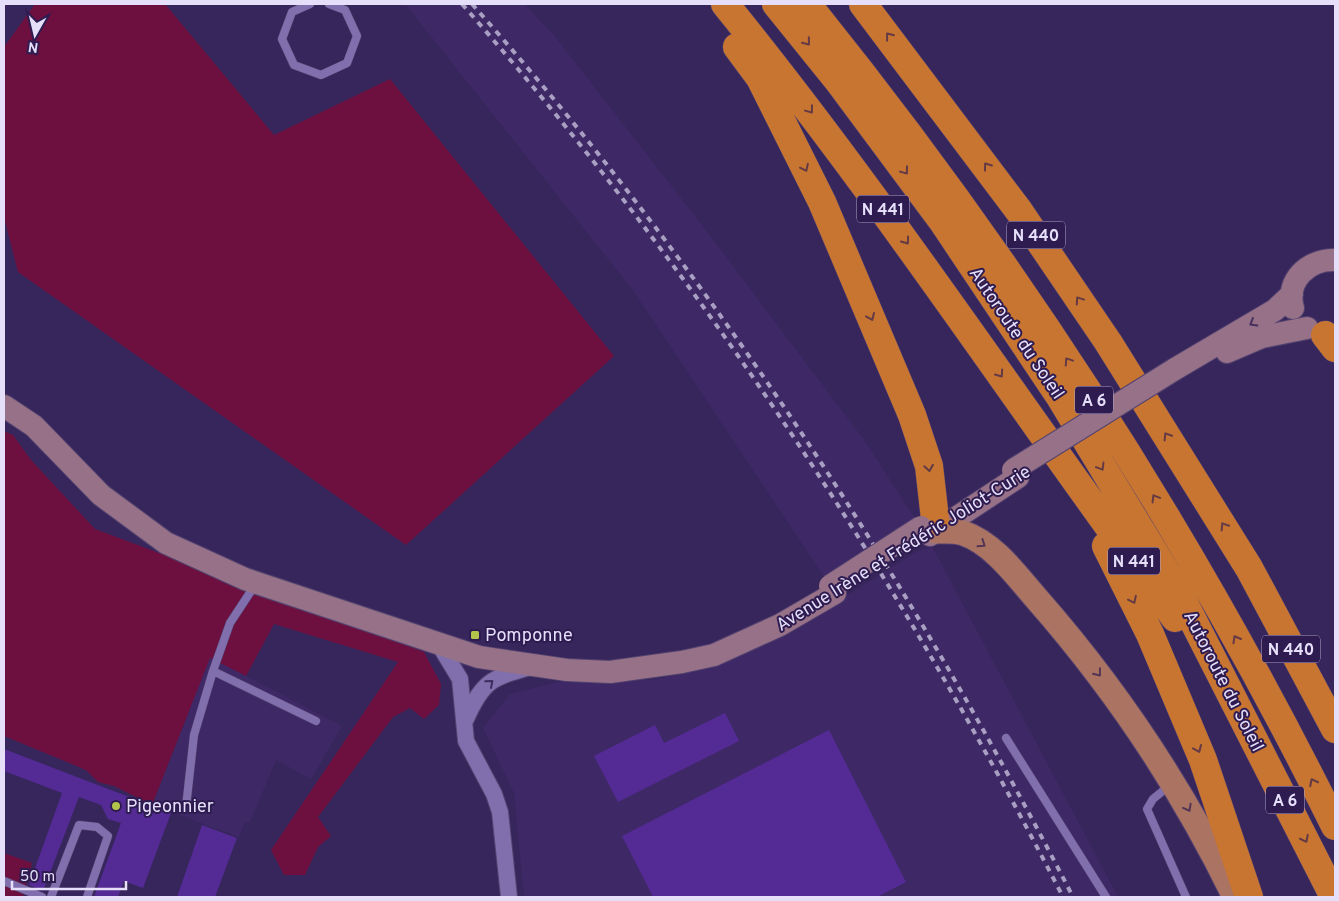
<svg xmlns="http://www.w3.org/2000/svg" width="1339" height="901" font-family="Overpass,sans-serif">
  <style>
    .built { fill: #3e2966 }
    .green { fill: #6e103f }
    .building { fill: #542a95 }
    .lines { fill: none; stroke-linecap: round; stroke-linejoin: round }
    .service-casing { stroke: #534270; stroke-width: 9 }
    .minor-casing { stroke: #534270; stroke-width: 18 }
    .secondary-casing { stroke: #534270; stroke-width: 24 }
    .primary-casing { stroke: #534270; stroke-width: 27 }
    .motorway-casing { stroke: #534270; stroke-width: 29 }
    .service { stroke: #806fac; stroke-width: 8 }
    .minor { stroke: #806fac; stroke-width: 16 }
    .secondary { stroke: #967187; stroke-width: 22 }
    .primary { stroke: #ab7362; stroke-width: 25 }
    .motorway { stroke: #c87531; stroke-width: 28 }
    .rail { stroke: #a99fc3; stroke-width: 4; stroke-dasharray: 6 6; stroke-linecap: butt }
    .secondary-bridge-casing { stroke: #534270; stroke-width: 24; stroke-linecap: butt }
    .secondary-bridge { stroke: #967187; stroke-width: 22 }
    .oneway { stroke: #643a45 }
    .oneway2 { stroke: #48305e }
    .oneway3 { stroke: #543555 }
    .oneway4 { stroke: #3e2c62 }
    .poi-dot { fill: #b3c24b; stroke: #2e1b50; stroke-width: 2 }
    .labels { text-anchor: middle; stroke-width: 4; stroke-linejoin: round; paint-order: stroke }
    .shield { fill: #2e1b50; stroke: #aea4c7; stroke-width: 1 }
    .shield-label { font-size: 16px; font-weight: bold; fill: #e5dffa }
    .street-label { font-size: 18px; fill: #e5dffa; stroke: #2e1b50 }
    .poi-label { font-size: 18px; fill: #e5dffa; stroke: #2e1b50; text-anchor: start }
  </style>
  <rect width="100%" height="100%" fill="#37265b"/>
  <path class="built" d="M 405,4 L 524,4 L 553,34 L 712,238 L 864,440 L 915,518 L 827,581 L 632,289 Z
    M 932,546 L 1118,897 L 524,897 L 514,793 L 483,728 L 510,694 L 566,680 L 609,683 L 658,679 L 720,665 L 785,635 L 916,552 Z
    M 210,657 L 342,726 L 311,779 L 276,760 L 250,822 L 245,822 L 239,837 L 152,805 Z"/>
  <path class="green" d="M 35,4 L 165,4 L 274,135 L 390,79 L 614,356 L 406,545 L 18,272 L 4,217 L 4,47 Z
    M 4,431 L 13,435 L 31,460 L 95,529 L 424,652 L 441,684 L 439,705 L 424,719 L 410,708 L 393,717 L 318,817 L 331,836 L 318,847 L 305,875 L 284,875 L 271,850 L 398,662 L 274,624 L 246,676 L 210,658 L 152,805 L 114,786 L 98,782 L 87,771 L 79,767 L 4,736 Z
    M 4,853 L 32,863 L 23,897 L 4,897 Z"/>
  <path class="building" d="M 725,713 L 739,741 L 618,802 L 594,756 L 655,725 L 664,743 Z
    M 829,730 L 906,882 L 877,897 L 653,897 L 622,836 Z
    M 4,749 L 171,813 L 143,888 L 124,881 L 118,897 L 94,897 L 121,823 L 108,819 L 101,805 L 79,797 L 43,891 L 29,885 L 62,793 L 4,771 Z
    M 202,825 L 237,838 L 215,897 L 177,897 Z"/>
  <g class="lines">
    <g class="service-casing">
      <path id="service" d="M 310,4 L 292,12 L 282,39 L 294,65 L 321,75 L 347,63 L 357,36 L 345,10 L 329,4
        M 213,671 L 316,721
        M 1006,738 L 1106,897
        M 1170,785 L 1153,799 L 1147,809 L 1186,897
        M 186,807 L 194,735 L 213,671 L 230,623 L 255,585
        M 4,881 L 42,897
        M 51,897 L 79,825 L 97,827 L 108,836 L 87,897"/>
    </g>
    <g class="minor-casing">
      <path id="minor" d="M 440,646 L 460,679 L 466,741 L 494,794 L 500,812 L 509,897
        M 466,719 C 483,681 491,678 530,667"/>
    </g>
    <g class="secondary-casing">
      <path id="secondary" d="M 1293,308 C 1285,280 1309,259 1335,260
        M 1227,352 L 1262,337 L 1307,328
        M 1175,369 L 1275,310 L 1292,294
        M 4,406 L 34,426 L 101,495 L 166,543 L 245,579 L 479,657 L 567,670 L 610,672 L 682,662 L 714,655 L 780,625 L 835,593
        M 930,535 L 1018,477"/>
    </g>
    <g class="primary-casing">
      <path id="primary" d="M 936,531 C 945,531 954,530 963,533 C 993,543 1016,575 1036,598 C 1116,689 1182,788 1235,897"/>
    </g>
    <g class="motorway-casing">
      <path id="motorway" d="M 725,4 C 885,201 1024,414 1175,618
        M 776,4 L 839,82 L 943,222 L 1060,397 L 1180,595 L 1334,897
        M 807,4 C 1012,258 1190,533 1335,826
        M 863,4 L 1019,211 L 1108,342 L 1249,568 L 1335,729
        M 737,47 L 760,78 L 822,202 L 912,415 L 929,466 L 935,519
        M 1325,335 L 1335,348
        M 1106,546 L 1150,634 L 1203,760 L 1249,897"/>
    </g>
    <use href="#service" class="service"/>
    <use href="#minor" class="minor"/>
    <use href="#secondary" class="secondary"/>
    <use href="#primary" class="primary"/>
    <use href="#motorway" class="motorway"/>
    <path class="rail" d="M 462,4 C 700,274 899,578 1063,897
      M 472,4 C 710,271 910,580 1073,897"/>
    <g class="secondary-bridge-casing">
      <path id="secondary-bridge" d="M 1013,470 L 1175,369
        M 830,586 L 921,527"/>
    </g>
    <use href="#secondary-bridge" class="secondary-bridge"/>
  </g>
  <defs><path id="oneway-chevron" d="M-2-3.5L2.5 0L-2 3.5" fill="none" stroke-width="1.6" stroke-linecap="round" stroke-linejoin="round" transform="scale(1.25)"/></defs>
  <g class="oneway">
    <use href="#oneway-chevron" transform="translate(889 36) rotate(-128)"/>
    <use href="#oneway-chevron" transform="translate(807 42) rotate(51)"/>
    <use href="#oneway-chevron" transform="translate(810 110) rotate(53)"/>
    <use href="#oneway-chevron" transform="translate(987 166) rotate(-126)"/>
    <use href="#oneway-chevron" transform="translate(805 168) rotate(64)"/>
    <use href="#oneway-chevron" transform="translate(905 171) rotate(53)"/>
    <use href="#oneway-chevron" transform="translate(906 241) rotate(54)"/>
    <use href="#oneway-chevron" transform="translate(1079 300) rotate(-124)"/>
    <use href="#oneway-chevron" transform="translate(871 317) rotate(67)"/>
    <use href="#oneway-chevron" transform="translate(1068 361) rotate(-124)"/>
    <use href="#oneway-chevron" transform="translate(1000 374) rotate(55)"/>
    <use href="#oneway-chevron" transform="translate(1167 436) rotate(-122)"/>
    <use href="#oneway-chevron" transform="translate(1101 467) rotate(59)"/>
    <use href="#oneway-chevron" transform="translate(929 468) rotate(81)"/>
    <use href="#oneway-chevron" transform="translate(1155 498) rotate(-121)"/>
    <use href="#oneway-chevron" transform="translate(1224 526) rotate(-122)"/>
    <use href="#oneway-chevron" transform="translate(1133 600) rotate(64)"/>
    <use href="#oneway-chevron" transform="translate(1236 639) rotate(-120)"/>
    <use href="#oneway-chevron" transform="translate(1198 749) rotate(67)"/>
    <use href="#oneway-chevron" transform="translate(1313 782) rotate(-117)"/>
    <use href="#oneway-chevron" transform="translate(1305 839) rotate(63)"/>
  </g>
  <use class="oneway2" href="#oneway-chevron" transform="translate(1253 323) rotate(150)"/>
  <g class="oneway3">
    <use href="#oneway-chevron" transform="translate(982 544) rotate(35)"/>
    <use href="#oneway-chevron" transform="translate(1098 673) rotate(52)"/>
    <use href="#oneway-chevron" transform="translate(1188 808) rotate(61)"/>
  </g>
  <use class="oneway4" href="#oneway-chevron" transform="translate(490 683) rotate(-41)"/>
  <g class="poi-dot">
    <rect x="470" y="630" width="10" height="10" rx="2.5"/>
    <circle cx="116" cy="806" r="5"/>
  </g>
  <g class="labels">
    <g class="shield">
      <rect x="857" y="195.5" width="52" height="27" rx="4"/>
      <rect x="1007" y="221.5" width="58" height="27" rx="4"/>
      <rect x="1075" y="386.5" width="38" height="27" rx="4"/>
      <rect x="1108" y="547.5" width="52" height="27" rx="4"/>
      <rect x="1262" y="635.5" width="58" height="27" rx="4"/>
      <rect x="1266" y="786.5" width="38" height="27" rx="4"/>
    </g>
    <g class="shield-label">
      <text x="883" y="215">N 441</text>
      <text x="1036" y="241">N 440</text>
      <text x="1094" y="406">A 6</text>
      <text x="1134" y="567">N 441</text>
      <text x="1291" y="655">N 440</text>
      <text x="1285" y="806">A 6</text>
    </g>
    <g class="street-label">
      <text transform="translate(1017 333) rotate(56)" y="6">Autoroute du Soleil</text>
      <text transform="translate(903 548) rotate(-32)" y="6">Avenue Irène et Frédéric Joliot-Curie</text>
      <text transform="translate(1224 681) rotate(63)" y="6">Autoroute du Soleil</text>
    </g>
    <g class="poi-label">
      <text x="485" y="641">Pomponne</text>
      <text x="126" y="812">Pigeonnier</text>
    </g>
  </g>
  <rect width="1339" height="901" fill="none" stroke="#e5dffa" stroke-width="10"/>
  <g transform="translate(35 35) rotate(188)" stroke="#2e1b50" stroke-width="4" paint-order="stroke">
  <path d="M0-4L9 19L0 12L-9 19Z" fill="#e5dffa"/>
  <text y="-8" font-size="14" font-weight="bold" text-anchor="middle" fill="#e5dffa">N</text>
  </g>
  <path d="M12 881v8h114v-8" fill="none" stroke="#e5dffa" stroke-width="2.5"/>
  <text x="20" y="881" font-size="15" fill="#e5dffa" stroke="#2e1b50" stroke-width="4" paint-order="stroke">50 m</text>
</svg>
